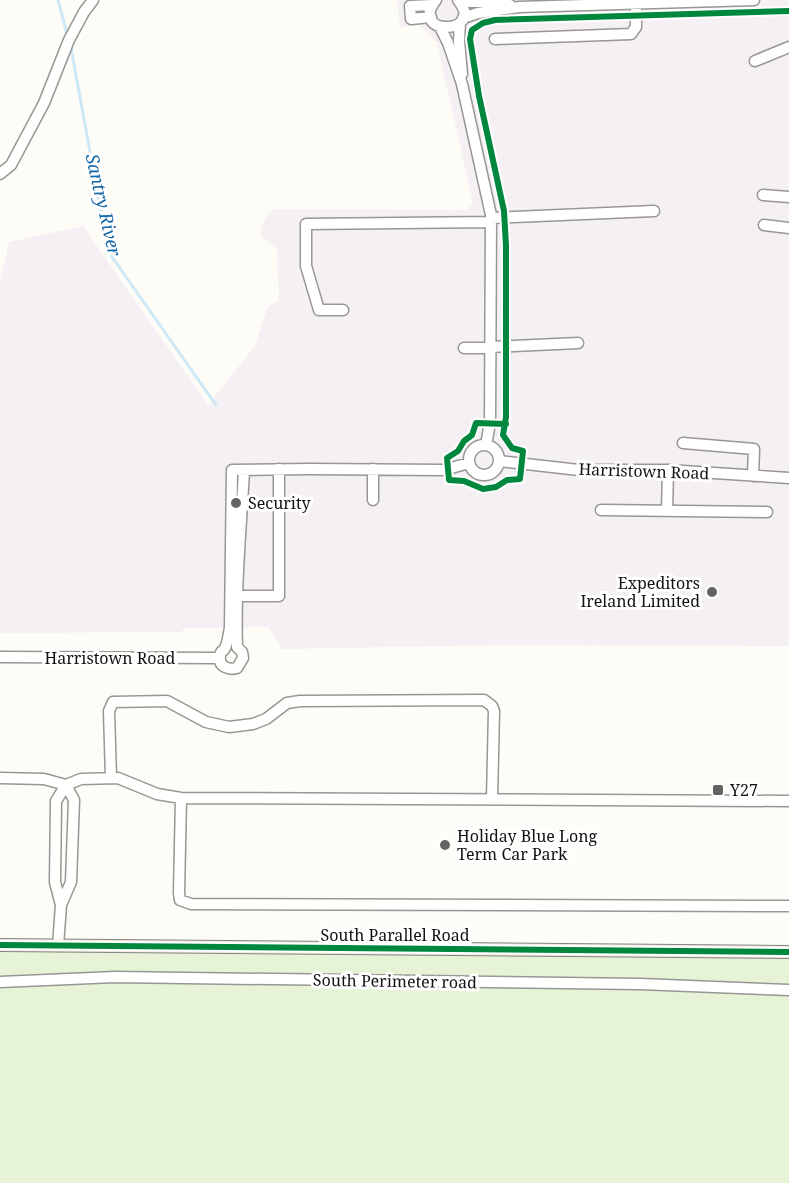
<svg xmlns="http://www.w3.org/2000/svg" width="789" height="1183" font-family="'Noto Serif',serif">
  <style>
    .industrial { fill: #f5f0f3 }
    .green { fill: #e7f3d7 }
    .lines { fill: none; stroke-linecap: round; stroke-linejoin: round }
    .stream { stroke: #cde8f7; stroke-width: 3 }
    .minor-casing { stroke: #979795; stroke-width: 13 }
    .major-casing { stroke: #858482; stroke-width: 14 }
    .minor { stroke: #fffffe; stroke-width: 10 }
    .major { stroke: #ede9dc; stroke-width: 12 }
    .cycleway-casing { stroke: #fff; stroke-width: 10 }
    .cycleway { stroke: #00873e; stroke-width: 6 }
    .poi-dot { fill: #646362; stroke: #fff; stroke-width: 2 }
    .labels { text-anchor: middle; stroke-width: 6; stroke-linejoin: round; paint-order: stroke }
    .street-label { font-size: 16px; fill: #111; stroke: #fff }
    .poi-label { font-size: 16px; fill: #111; stroke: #fff; text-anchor: start }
    .water-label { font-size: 18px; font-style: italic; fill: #1768a6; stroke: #fff }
  </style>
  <rect width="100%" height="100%" fill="#fdfcf7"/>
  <path class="industrial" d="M 397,0 L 789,0 L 789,646 L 503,645 L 282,649 L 268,627 L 186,628 L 181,632 L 0,633 L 0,281 L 9,242 L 83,226 L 208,405 L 255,346 L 267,308 L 279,300 L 277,249 L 260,235 L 265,218 L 274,209 L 468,210 L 473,203 L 437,43 L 419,25 L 400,27 Z"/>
  <path class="green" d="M 0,950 L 789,958 L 789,1183 L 0,1183 Z"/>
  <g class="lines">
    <path class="stream" d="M 58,0 L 67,34
      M 71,48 L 106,239 L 112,257 L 216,405"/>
    <g class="minor-casing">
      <path id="minor" d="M 436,0 C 407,37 487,35 458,0
        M 460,2 L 489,2 L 510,5
        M 431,17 L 411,19 L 410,6 L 432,5
        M 463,18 L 478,13 L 519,7 L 754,0
        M 460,23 L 459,41 L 462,74
        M 440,27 L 448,43 L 462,84 L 491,215 L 490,423 L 486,445
        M 495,39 L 631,34 L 636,27 L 636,4
        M 755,61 L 789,47
        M 0,174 L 11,165 L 44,103 L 69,40 L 84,12 L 93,0
        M 763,195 L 789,197
        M 491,218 L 654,211
        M 764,225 L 789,228
        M 343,310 L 319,310 L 306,266 L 306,224 L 491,222
        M 490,347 L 578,343
        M 464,348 L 490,348
        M 683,443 L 754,449 L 753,476
        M469 460a15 15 0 1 1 30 0a15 15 0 1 1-30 0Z
        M 499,461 L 579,470 L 668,470 L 789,478
        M 244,470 C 241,529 235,588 237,647 L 242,652 L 243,658 L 237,668 C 229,670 218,667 220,656 C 221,648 222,654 225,648 C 228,642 229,633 230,627 L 232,470 L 309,469 L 444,470 L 469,463
        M 373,500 L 373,469
        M 601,510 L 767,512
        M 667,511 L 668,470
        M 237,596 L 279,596 L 279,469
        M 0,657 L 219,658
        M 0,778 L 44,779 L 66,785 L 81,779 L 118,778 L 157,794 L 181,798 L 789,801
        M 111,778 L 109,711 L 113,702 L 167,701 L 206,722 L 229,727 L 253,724 L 266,719 L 287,703 L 300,701 L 484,700 L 492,706 L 494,711 L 492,799
        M 181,798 L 179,893 L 180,900 L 191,904 L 789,906
        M 61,905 L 71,882 L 74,800 L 66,785
        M 58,946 L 61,905 L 55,882 L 56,801 L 66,785
        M 0,982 L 115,977 L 640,984 L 789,990"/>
    </g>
    <g class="major-casing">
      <path id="major" d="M 0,945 L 789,952"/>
    </g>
    <use href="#minor" class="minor"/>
    <use href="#major" class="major"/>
    <g class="cycleway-casing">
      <path id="cycleway" d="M 506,424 L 476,423 L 472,435 L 464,441 L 458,451 L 447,458 L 449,480 L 464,481 L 483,489 L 496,487 L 507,480 L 520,479 L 523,451 L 512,448 L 503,435 L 506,417 L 506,246 L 504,211 L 479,96 L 470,39 L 472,30 L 483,23 L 495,20 L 789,11
        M 0,945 L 789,952"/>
    </g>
    <use href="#cycleway" class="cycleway"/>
  </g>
  <g class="poi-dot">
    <circle cx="236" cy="503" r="6"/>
    <circle cx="712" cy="592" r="6"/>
    <rect x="712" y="784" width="12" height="12" rx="3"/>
    <circle cx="445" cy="845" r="6"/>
  </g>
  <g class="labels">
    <g class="street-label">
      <text transform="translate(644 471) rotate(2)" y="6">Harristown Road</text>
      <text x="110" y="664">Harristown Road</text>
      <text x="395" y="941">South Parallel Road</text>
      <text transform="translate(395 981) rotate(1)" y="6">South Perimeter road</text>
    </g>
    <g class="poi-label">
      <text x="248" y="509">Security</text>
      <text x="700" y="589" text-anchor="end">Expeditors<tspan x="700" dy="18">Ireland Limited</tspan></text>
      <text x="730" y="796">Y27</text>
      <text x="457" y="842">Holiday Blue Long<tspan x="457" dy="18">Term Car Park</tspan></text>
    </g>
    <g class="water-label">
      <text transform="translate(103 205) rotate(77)" y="6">Santry River</text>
    </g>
  </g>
</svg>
